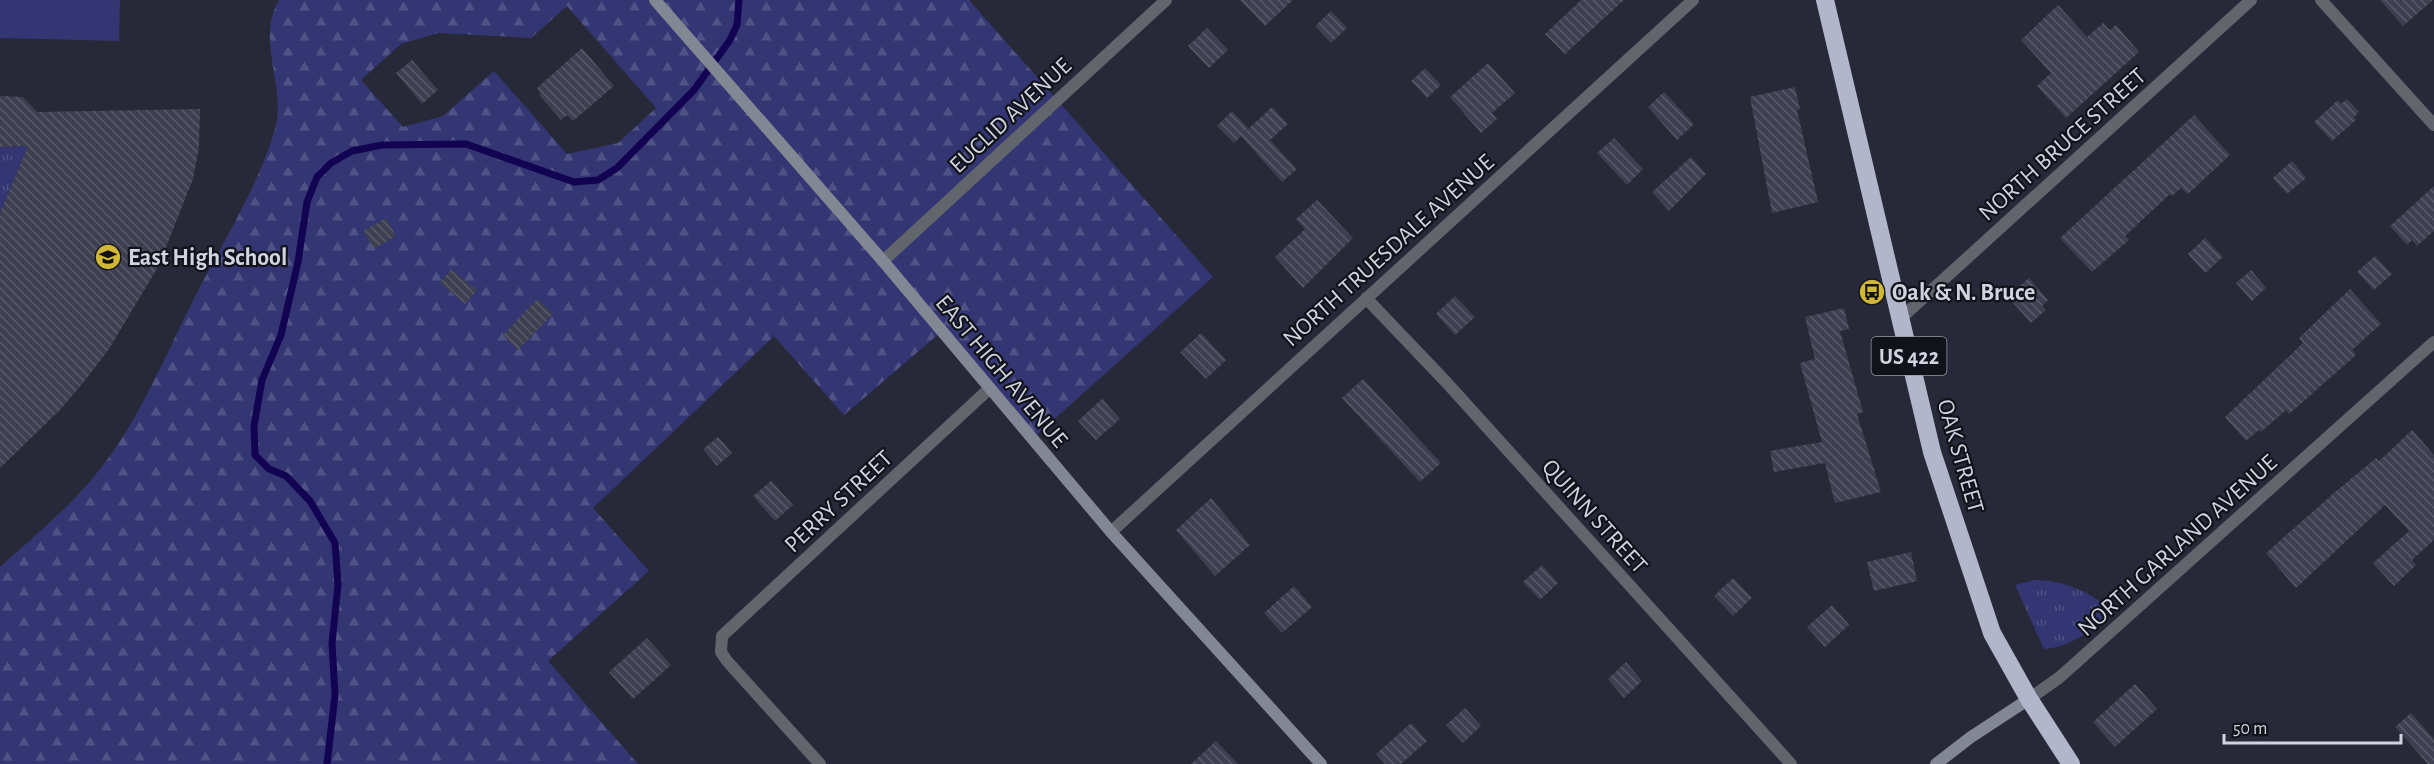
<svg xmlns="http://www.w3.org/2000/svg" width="2434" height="764" font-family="'Alegreya Sans',sans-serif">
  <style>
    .grass { fill: url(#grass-tufts) }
    .forest { fill: url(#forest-firs); fill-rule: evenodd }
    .park { fill: #333672 }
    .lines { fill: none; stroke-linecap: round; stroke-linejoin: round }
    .stream { stroke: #130453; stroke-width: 7 }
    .building { fill: url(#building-back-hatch) }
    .street { stroke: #63656d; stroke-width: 12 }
    .secondary { stroke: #838693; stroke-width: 12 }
    .highway { stroke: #b2b6ca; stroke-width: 18 }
    .labels { text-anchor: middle; stroke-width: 4.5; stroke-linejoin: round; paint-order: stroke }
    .shield { fill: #11131a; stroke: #9799a3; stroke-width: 1.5 }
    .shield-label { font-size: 22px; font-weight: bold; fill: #d1d3de }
    .street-label { font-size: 24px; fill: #d1d3de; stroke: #11131a }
    .poi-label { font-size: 24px; font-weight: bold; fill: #d1d3de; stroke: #11131a; text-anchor: start }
  </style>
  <defs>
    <pattern id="grass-tufts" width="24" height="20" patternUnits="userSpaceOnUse" patternTransform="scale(1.5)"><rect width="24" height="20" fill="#333672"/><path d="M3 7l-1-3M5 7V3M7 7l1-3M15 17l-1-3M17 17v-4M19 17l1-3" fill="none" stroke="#505286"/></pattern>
    <pattern id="forest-firs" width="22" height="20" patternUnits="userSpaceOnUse" patternTransform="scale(1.5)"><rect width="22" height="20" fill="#333672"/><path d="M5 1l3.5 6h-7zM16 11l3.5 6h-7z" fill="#505286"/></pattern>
    <pattern id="building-back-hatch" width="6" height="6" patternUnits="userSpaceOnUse" patternTransform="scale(1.5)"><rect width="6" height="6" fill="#3e4051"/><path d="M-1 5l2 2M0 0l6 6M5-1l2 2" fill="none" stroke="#595b6a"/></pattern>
  </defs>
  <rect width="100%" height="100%" fill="#272939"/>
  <path class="grass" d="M 28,146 L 0,213 L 0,147 Z
    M 2035,580 C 2066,581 2090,592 2114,612 C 2095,628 2070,648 2044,649 L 2015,585 Z"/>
  <path class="forest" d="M 279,0 L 969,0 L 1213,277 L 1032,439 L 941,332 L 844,415 L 774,336 L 593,508 L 649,571 L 548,661 L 638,764 L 0,764 L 0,567 C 32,538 65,511 92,479 C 140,423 167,350 201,285 C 227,235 259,184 275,129 C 287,86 255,41 279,0 ZM 567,6 L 656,108 L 618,143 L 567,154 L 494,71 L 443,116 L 403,127 L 361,80 L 401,44 L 438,33 L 531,38 Z"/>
  <path class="park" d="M 0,0 L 120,0 L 119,41 L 0,38 Z"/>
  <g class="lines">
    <path class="stream" d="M 327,764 L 335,695 L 332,643 L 338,585 L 335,543 L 310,501 L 286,476 L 269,469 L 255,455 L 254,426 L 262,380 L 281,335 L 298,262 L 307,202 L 317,177 L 331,163 L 352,151 L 382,145 L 466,144 L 574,182 L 598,180 L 617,168 L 694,90 L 730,40 L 737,25 L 739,0"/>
  </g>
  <path class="building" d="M 1240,0 L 1293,0 L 1265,26 Z
    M 1581,0 L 1624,0 L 1565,54 L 1545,34 Z
    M 2380,0 L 2433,0 L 2403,26 Z
    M 2058,5 L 2087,37 L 2103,23 L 2110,30 L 2116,25 L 2139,52 L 2066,118 L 2037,86 L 2051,73 L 2021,40 Z
    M 1331,11 L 1347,28 L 1331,43 L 1315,26 Z
    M 1207,28 L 1228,50 L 1209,68 L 1188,46 Z
    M 582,48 L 614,86 L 573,121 L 567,115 L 561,120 L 539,95 L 541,93 L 537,88 Z
    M 412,60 L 438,90 L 422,104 L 396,73 Z
    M 1488,63 L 1515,93 L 1492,113 L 1497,119 L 1481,133 L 1450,97 Z
    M 1425,68 L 1441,85 L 1427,98 L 1411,81 Z
    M 1795,87 L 1800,109 L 1797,110 L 1818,202 L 1772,213 L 1750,97 Z
    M 1664,92 L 1694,124 L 1677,140 L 1648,107 Z
    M 0,96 L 23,97 L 37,112 L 200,109 L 199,147 L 193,179 L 158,267 L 109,349 L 83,383 L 59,411 L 0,468 L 0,213 L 28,146 L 0,147 Z
    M 2347,99 L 2359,112 L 2354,117 L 2356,120 L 2332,141 L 2314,122 L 2338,100 L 2341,104 Z
    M 1272,107 L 1288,124 L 1270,140 L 1297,169 L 1282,182 L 1241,136 L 1234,143 L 1217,126 L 1232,111 L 1248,128 L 1245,132 Z
    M 2194,115 L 2230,155 L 2188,194 L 2181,188 L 2172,196 L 2170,194 L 2125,236 L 2129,240 L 2092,272 L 2060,238 Z
    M 1614,138 L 1643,169 L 1627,185 L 1597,153 Z
    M 1691,157 L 1706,174 L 1669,211 L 1652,192 Z
    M 2292,161 L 2306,178 L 2287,194 L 2273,178 Z
    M 2434,186 L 2434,231 L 2417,246 L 2412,240 L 2407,245 L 2390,226 Z
    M 1317,200 L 1353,238 L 1303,288 L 1275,257 L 1305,229 L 1296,219 Z
    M 386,218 L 396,236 L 374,249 L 363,231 Z
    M 2205,238 L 2223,257 L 2205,273 L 2188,254 Z
    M 2375,256 L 2392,274 L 2374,290 L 2357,272 Z
    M 451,269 L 477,290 L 465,304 L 440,283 Z
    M 2251,270 L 2266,288 L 2252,301 L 2236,283 Z
    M 2029,278 L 2048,300 L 2042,306 L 2046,310 L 2031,323 L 2007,296 Z
    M 2350,289 L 2381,324 L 2352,350 L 2356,355 L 2289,414 L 2286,410 L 2261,432 L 2259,430 L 2246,441 L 2225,417 L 2303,343 L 2299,338 Z
    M 1455,296 L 1475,317 L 1455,335 L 1436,314 Z
    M 537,299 L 553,314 L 518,350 L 503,335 Z
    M 1844,308 L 1849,329 L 1840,331 L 1863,412 L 1857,414 L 1881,492 L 1835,503 L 1825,463 L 1774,472 L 1770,451 L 1822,442 L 1800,363 L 1815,359 L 1805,317 Z
    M 1201,333 L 1226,360 L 1206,379 L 1180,352 Z
    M 1363,379 L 1441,463 L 1420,482 L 1342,398 Z
    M 1102,399 L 1120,419 L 1096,440 L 1078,421 Z
    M 2412,430 L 2434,455 L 2434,540 L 2412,560 L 2416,565 L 2394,586 L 2373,563 L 2409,531 L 2385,505 L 2296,588 L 2266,553 L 2334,493 L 2376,458 L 2379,461 Z
    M 718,437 L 732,453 L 717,466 L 703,449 Z
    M 771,481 L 793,505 L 775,521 L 753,496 Z
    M 1211,498 L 1250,545 L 1215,576 L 1176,530 Z
    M 1911,552 L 1917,581 L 1874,591 L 1867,562 Z
    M 1542,565 L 1558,583 L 1540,600 L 1523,582 Z
    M 1733,578 L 1752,598 L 1733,616 L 1714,596 Z
    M 1294,586 L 1312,607 L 1282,633 L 1264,613 Z
    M 1832,605 L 1849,625 L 1825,647 L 1807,627 Z
    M 647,638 L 671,665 L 633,699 L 609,672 Z
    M 1626,662 L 1642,681 L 1624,698 L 1608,679 Z
    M 2135,684 L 2157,709 L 2115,747 L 2093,722 Z
    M 1465,708 L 1481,726 L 1463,743 L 1446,725 Z
    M 2411,713 L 2434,739 L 2434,764 L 2428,764 L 2395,727 Z
    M 1411,723 L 1427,741 L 1401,764 L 1385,764 L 1376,754 Z
    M 1216,741 L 1238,764 L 1191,764 Z"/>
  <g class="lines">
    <path class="street" d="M 2321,0 L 2434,125
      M 883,261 L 1166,0
      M 1366,298 L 1447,383 L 1791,764
      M 1900,319 L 2251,0
      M 1111,532 L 1693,0
      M 2029,699 L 2060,677 L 2434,342
      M 820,764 L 727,661 L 721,652 L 722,636 L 989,389"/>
    <path class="secondary" d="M 655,0 L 883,261 L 1111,532 L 1321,764
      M 1936,764 L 1971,737 L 2029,699"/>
    <path class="highway" d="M 1825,0 L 1932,452 L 1992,633 L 2029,699 L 2071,764"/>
  </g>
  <defs>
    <g id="school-disc" transform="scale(1.35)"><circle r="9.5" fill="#d1b736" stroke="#11131a"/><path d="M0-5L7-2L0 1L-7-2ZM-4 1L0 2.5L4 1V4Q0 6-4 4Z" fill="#111"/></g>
    <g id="bus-disc" transform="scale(1.35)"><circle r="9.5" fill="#d1b736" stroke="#11131a"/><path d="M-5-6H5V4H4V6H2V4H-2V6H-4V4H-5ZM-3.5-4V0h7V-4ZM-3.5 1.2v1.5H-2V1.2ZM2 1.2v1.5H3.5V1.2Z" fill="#111"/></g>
  </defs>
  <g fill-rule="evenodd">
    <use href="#school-disc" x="108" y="257"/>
    <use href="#bus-disc" x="1872" y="292"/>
  </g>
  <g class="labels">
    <rect class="shield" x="1871.5" y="337" width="75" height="38" rx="4.5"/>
    <g class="shield-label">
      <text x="1909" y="364">US 422</text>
    </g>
    <g class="street-label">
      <text transform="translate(1010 115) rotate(-43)" y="8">EUCLID AVENUE</text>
      <text transform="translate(2062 144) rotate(-42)" y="8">NORTH BRUCE STREET</text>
      <text transform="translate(1388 250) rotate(-42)" y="8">NORTH TRUESDALE AVENUE</text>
      <text transform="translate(1002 371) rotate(50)" y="8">EAST HIGH AVENUE</text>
      <text transform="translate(1961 456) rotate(74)" y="8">OAK STREET</text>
      <text transform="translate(838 501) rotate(-43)" y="8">PERRY STREET</text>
      <text transform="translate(1595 516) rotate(48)" y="8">QUINN STREET</text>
      <text transform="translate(2177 545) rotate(-42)" y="8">NORTH GARLAND AVENUE</text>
    </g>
    <g class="poi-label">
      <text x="128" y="265">East High School</text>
      <text x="1892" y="300">Oak &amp; N. Bruce</text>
    </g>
  </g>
  <path d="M2224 734v9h177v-9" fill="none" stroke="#d1d3de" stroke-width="3"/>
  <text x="2233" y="734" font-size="18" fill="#d1d3de" stroke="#11131a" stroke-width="4.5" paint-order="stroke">50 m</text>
</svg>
